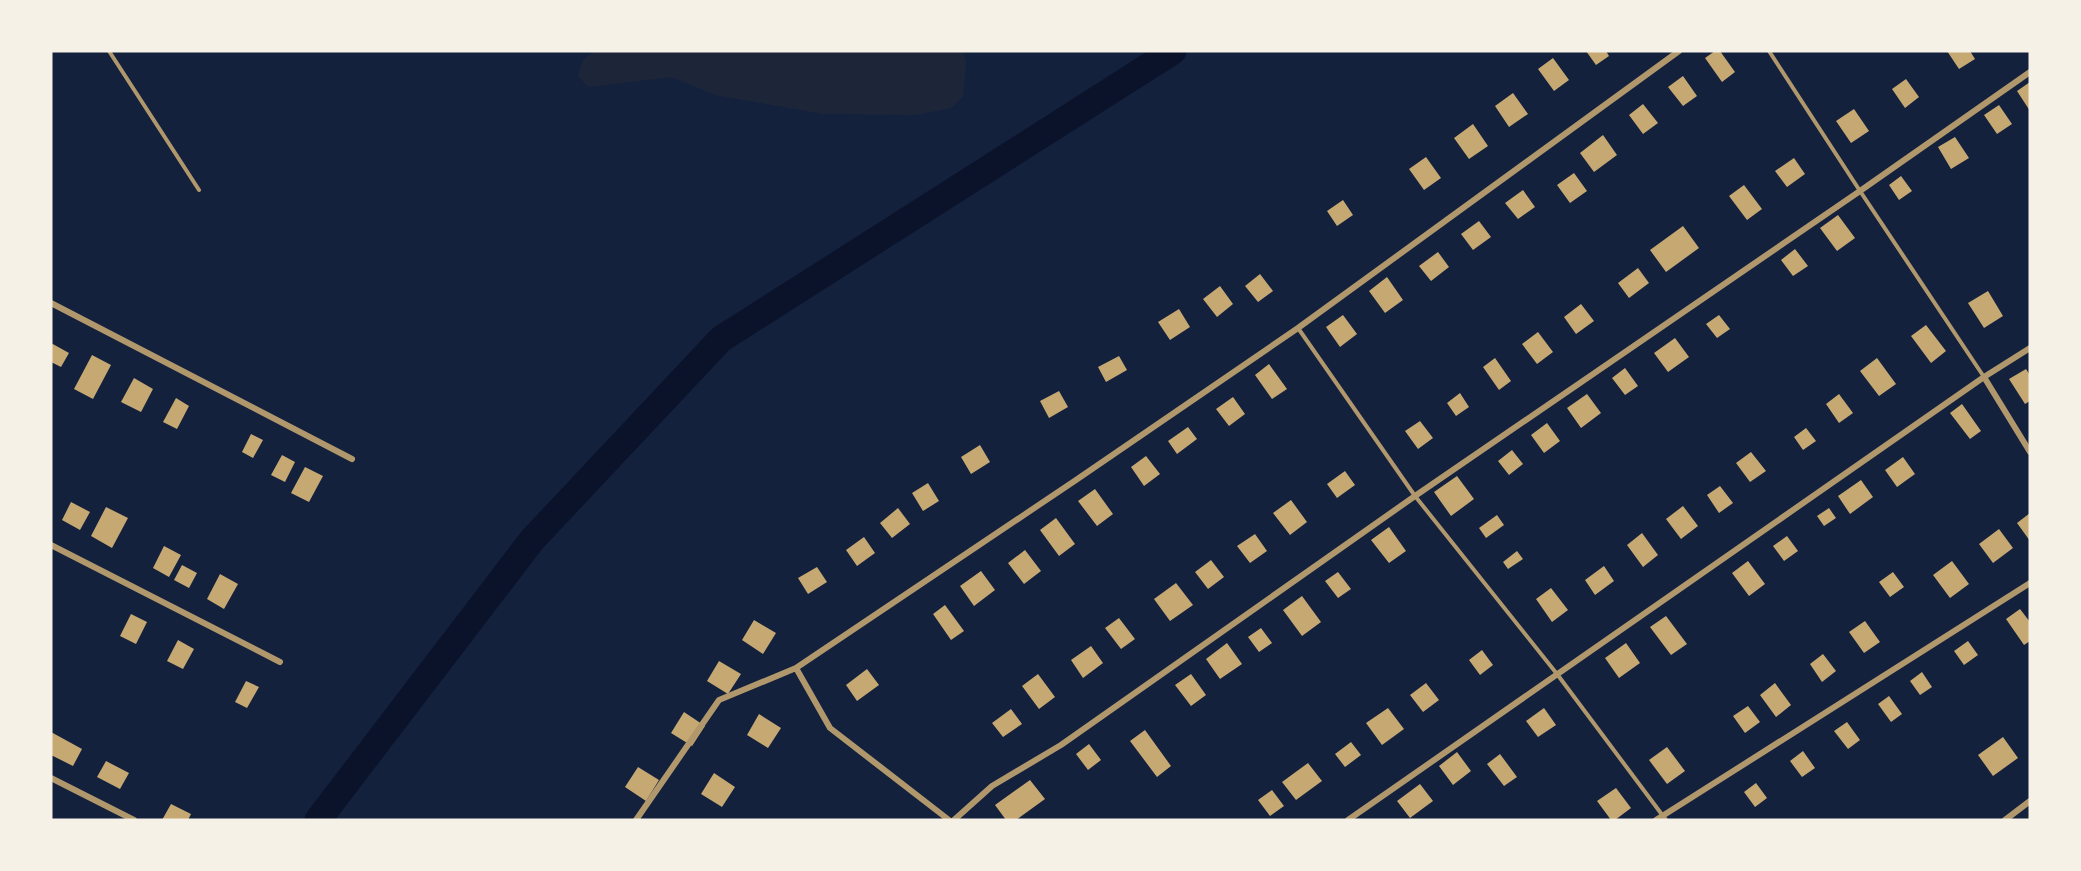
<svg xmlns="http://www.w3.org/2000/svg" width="2081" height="871" font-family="Overpass,sans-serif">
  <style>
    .green { fill: #1d2539 }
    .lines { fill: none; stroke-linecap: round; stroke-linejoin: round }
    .river { stroke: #0b132b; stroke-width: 27 }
    .building { fill: #c6a872 }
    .service { stroke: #b1986c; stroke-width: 4 }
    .minor { stroke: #b1986c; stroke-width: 6 }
  </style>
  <rect width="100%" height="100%" fill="#14213d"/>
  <path class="green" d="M 594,51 L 963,51 L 966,63 L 963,97 L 951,108 L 916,115 L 823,114 L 715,95 L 672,77 L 588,87 L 578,76 L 583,60 Z"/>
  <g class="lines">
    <path class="river" d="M 318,820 L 532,540 L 721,339 L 1173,51"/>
  </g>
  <path class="building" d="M 1586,51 L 1606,51 L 1609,56 L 1596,65 Z
    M 1715,51 L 1720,51 L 1735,72 L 1722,82 L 1705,58 Z
    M 1947,51 L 1970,51 L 1975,59 L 1959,69 Z
    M 1553,58 L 1569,80 L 1554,91 L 1538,69 Z
    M 1683,76 L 1697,96 L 1683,106 L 1668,87 Z
    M 1906,79 L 1919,97 L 1905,108 L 1892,89 Z
    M 2030,82 L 2030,111 L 2017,91 Z
    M 1513,93 L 1528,114 L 1509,127 L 1495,106 Z
    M 1643,104 L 1658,123 L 1643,134 L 1629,115 Z
    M 1999,105 L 2012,124 L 1997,134 L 1984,115 Z
    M 1854,109 L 1869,131 L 1851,143 L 1836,121 Z
    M 1473,124 L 1488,146 L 1469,159 L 1454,138 Z
    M 1603,135 L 1617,155 L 1594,172 L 1580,153 Z
    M 1955,137 L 1969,158 L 1951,169 L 1938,147 Z
    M 1426,157 L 1441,178 L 1424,190 L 1409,169 Z
    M 1794,158 L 1805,174 L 1787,187 L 1775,171 Z
    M 1574,173 L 1587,191 L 1570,203 L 1557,185 Z
    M 1901,176 L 1912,191 L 1899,200 L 1889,185 Z
    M 1744,185 L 1762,209 L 1747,220 L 1729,196 Z
    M 1523,190 L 1535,207 L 1518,219 L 1505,203 Z
    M 1343,200 L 1353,215 L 1337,226 L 1327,211 Z
    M 1838,215 L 1855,238 L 1837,251 L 1820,228 Z
    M 1479,221 L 1491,237 L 1473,250 L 1461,234 Z
    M 1683,226 L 1699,248 L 1666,272 L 1650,250 Z
    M 1795,249 L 1808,266 L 1793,276 L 1781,260 Z
    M 1438,252 L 1449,267 L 1431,281 L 1419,266 Z
    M 1638,268 L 1649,283 L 1629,298 L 1618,283 Z
    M 1260,274 L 1273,291 L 1258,302 L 1245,286 Z
    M 1387,277 L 1403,300 L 1385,313 L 1369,291 Z
    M 1220,286 L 1233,304 L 1217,317 L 1203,299 Z
    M 1988,291 L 2003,316 L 1984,328 L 1968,303 Z
    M 1581,304 L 1594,321 L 1576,334 L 1564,317 Z
    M 1179,309 L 1190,327 L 1170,340 L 1158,322 Z
    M 1343,315 L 1357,334 L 1340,347 L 1326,327 Z
    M 1719,315 L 1730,329 L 1717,338 L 1706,324 Z
    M 1926,325 L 1946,351 L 1931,363 L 1911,336 Z
    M 1538,332 L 1553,352 L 1537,364 L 1522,344 Z
    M 1675,338 L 1689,357 L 1668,372 L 1654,353 Z
    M 51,343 L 69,353 L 61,367 L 51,362 Z
    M 92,355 L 111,365 L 93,399 L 74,389 Z
    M 1119,356 L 1127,370 L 1106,382 L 1098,367 Z
    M 1495,358 L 1511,381 L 1499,390 L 1483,367 Z
    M 1877,358 L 1896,384 L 1879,396 L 1860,371 Z
    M 1269,364 L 1287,389 L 1272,399 L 1255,375 Z
    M 1625,368 L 1638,386 L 1625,395 L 1612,378 Z
    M 2026,369 L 2030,375 L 2030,401 L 2025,404 L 2009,379 Z
    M 134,378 L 153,389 L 141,412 L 121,402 Z
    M 1059,391 L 1068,407 L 1049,418 L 1040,401 Z
    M 1460,393 L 1469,407 L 1456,416 L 1447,403 Z
    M 1587,394 L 1601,413 L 1581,428 L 1567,408 Z
    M 1839,394 L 1853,413 L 1839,423 L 1826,404 Z
    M 1233,397 L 1245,414 L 1229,426 L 1216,409 Z
    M 176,398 L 189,406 L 177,429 L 163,422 Z
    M 1962,404 L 1981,431 L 1970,439 L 1950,413 Z
    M 1420,421 L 1433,438 L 1418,449 L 1405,431 Z
    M 1547,423 L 1560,441 L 1544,453 L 1531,435 Z
    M 1188,427 L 1197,439 L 1177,454 L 1168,441 Z
    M 1806,428 L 1816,441 L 1803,450 L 1794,437 Z
    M 251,434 L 263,440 L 253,458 L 242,452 Z
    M 980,445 L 990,462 L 971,474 L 961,457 Z
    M 1512,450 L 1523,464 L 1509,475 L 1498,461 Z
    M 1751,452 L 1766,471 L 1750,482 L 1736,463 Z
    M 282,455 L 295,462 L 285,482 L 271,475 Z
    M 1146,456 L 1160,474 L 1144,486 L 1131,467 Z
    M 1903,457 L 1915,474 L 1897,487 L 1885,470 Z
    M 305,467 L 323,476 L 309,502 L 291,493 Z
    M 1345,471 L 1355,485 L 1337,498 L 1327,484 Z
    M 1457,476 L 1474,499 L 1451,516 L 1434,492 Z
    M 1861,480 L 1873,497 L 1850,514 L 1838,496 Z
    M 928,483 L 939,501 L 923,511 L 912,493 Z
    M 1720,486 L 1733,503 L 1719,513 L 1707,495 Z
    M 1095,489 L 1113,514 L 1097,526 L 1078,501 Z
    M 1291,500 L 1307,522 L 1290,535 L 1273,513 Z
    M 71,502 L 90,512 L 80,530 L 62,520 Z
    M 1683,506 L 1698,526 L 1681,539 L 1666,519 Z
    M 106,507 L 128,518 L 112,548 L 91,536 Z
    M 898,508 L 910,524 L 892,538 L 880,523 Z
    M 1829,508 L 1836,518 L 1824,526 L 1817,516 Z
    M 2030,513 L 2030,541 L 2017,523 Z
    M 1497,515 L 1504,525 L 1486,538 L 1479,528 Z
    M 1056,518 L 1075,544 L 1059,556 L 1040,530 Z
    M 1389,527 L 1406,551 L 1389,563 L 1371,540 Z
    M 1999,529 L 2013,548 L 1993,563 L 1979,544 Z
    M 1642,533 L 1658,555 L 1643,567 L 1627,545 Z
    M 1255,534 L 1267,551 L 1250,563 L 1237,546 Z
    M 1787,536 L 1798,551 L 1784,561 L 1773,546 Z
    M 864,537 L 875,553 L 857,566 L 846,550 Z
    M 164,546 L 181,555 L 169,577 L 153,568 Z
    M 1025,550 L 1041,571 L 1024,584 L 1008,563 Z
    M 1517,551 L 1523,559 L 1508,569 L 1503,562 Z
    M 1211,560 L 1224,577 L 1208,589 L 1195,572 Z
    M 1748,561 L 1765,584 L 1749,596 L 1732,573 Z
    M 1952,561 L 1969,584 L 1950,598 L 1933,575 Z
    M 182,565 L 197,573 L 189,588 L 174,580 Z
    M 1604,566 L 1614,581 L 1595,595 L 1585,580 Z
    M 817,567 L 827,582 L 808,594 L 798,578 Z
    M 981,571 L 995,590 L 974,606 L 960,586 Z
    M 1338,572 L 1351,589 L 1338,598 L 1325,581 Z
    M 1893,572 L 1904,587 L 1890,597 L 1879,582 Z
    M 220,574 L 238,584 L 224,609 L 207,599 Z
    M 1176,583 L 1193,605 L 1170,621 L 1154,599 Z
    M 1551,588 L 1568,610 L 1552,622 L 1536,599 Z
    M 1302,596 L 1321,622 L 1302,636 L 1283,610 Z
    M 945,605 L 964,631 L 951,640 L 933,614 Z
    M 2020,609 L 2030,622 L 2030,641 L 2024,645 L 2006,619 Z
    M 131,614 L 147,622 L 136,644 L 120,636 Z
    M 1666,616 L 1687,644 L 1671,655 L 1650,627 Z
    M 1119,618 L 1135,639 L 1121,649 L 1105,628 Z
    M 754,620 L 776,633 L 763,654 L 742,640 Z
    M 1865,621 L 1880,642 L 1864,653 L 1849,632 Z
    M 1261,628 L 1272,643 L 1259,652 L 1248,637 Z
    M 178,640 L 194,649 L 183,669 L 167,661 Z
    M 1968,641 L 1978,655 L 1964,665 L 1954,651 Z
    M 1227,643 L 1242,664 L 1220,679 L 1206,659 Z
    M 1626,643 L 1640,663 L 1619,678 L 1605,658 Z
    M 1091,646 L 1103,663 L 1083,678 L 1071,660 Z
    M 1482,650 L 1493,665 L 1480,675 L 1469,660 Z
    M 1823,654 L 1836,671 L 1822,682 L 1810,664 Z
    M 719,661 L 741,674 L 728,694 L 707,681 Z
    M 867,669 L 879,685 L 857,701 L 846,685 Z
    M 1922,672 L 1932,687 L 1920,695 L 1910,681 Z
    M 1038,674 L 1055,697 L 1039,709 L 1022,686 Z
    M 1191,674 L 1206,695 L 1191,706 L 1175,685 Z
    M 246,681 L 259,687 L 247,708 L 235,702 Z
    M 1426,683 L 1439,700 L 1423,712 L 1410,695 Z
    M 1775,683 L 1791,705 L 1776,717 L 1760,695 Z
    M 1889,696 L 1902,714 L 1891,722 L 1878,704 Z
    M 1748,706 L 1760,722 L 1745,733 L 1733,716 Z
    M 1388,708 L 1404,729 L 1382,745 L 1366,723 Z
    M 1544,708 L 1556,725 L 1538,737 L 1526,721 Z
    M 1011,709 L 1022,724 L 1003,737 L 992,723 Z
    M 684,712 L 705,726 L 692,746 L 671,733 Z
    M 759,714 L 781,728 L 768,748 L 747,735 Z
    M 1847,722 L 1860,740 L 1848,749 L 1834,731 Z
    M 1145,730 L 1171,766 L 1157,777 L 1130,741 Z
    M 51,732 L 82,749 L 73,766 L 51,755 Z
    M 2003,737 L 2018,758 L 1993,776 L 1978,755 Z
    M 1351,742 L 1361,755 L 1345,767 L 1335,754 Z
    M 1089,744 L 1101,760 L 1088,770 L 1076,754 Z
    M 1667,747 L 1685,771 L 1667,784 L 1649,760 Z
    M 1803,751 L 1815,768 L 1802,777 L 1790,761 Z
    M 1457,752 L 1471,771 L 1453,785 L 1439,766 Z
    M 1500,754 L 1517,777 L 1504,786 L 1487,764 Z
    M 106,761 L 129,773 L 120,789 L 97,777 Z
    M 1308,763 L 1322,781 L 1296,800 L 1282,782 Z
    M 638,767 L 659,780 L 646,801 L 625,787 Z
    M 714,773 L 735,787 L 722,807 L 701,794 Z
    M 1030,780 L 1045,799 L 1016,820 L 1006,820 L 995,805 Z
    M 1756,783 L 1767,798 L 1755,807 L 1744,792 Z
    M 1420,784 L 1433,801 L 1410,818 L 1397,801 Z
    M 1616,788 L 1631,808 L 1615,820 L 1611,820 L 1597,801 Z
    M 1272,790 L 1284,806 L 1270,816 L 1258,800 Z
    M 171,804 L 191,814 L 188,820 L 162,820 Z"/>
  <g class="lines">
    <path class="service" d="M 109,51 L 199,190
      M 1769,51 L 1860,191 L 1984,377
      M 1298,328 L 1415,496 L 1557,674 L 1666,820"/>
    <path class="minor" d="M 51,303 L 352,459
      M 1984,377 L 2030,452
      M 51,545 L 280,662
      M 796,668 L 830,728 L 949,820
      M 51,778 L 134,820
      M 636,820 L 719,700 L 796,668 L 1076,480 L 1298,328 L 1679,51
      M 954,820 L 992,786 L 1061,745 L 1415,496 L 1860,191 L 2030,72
      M 1348,820 L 1984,377 L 2030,348
      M 1656,820 L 2030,583
      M 2005,820 L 2030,801"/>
  </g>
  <rect width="2081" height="871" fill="none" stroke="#f6f1e7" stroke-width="105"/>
</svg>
